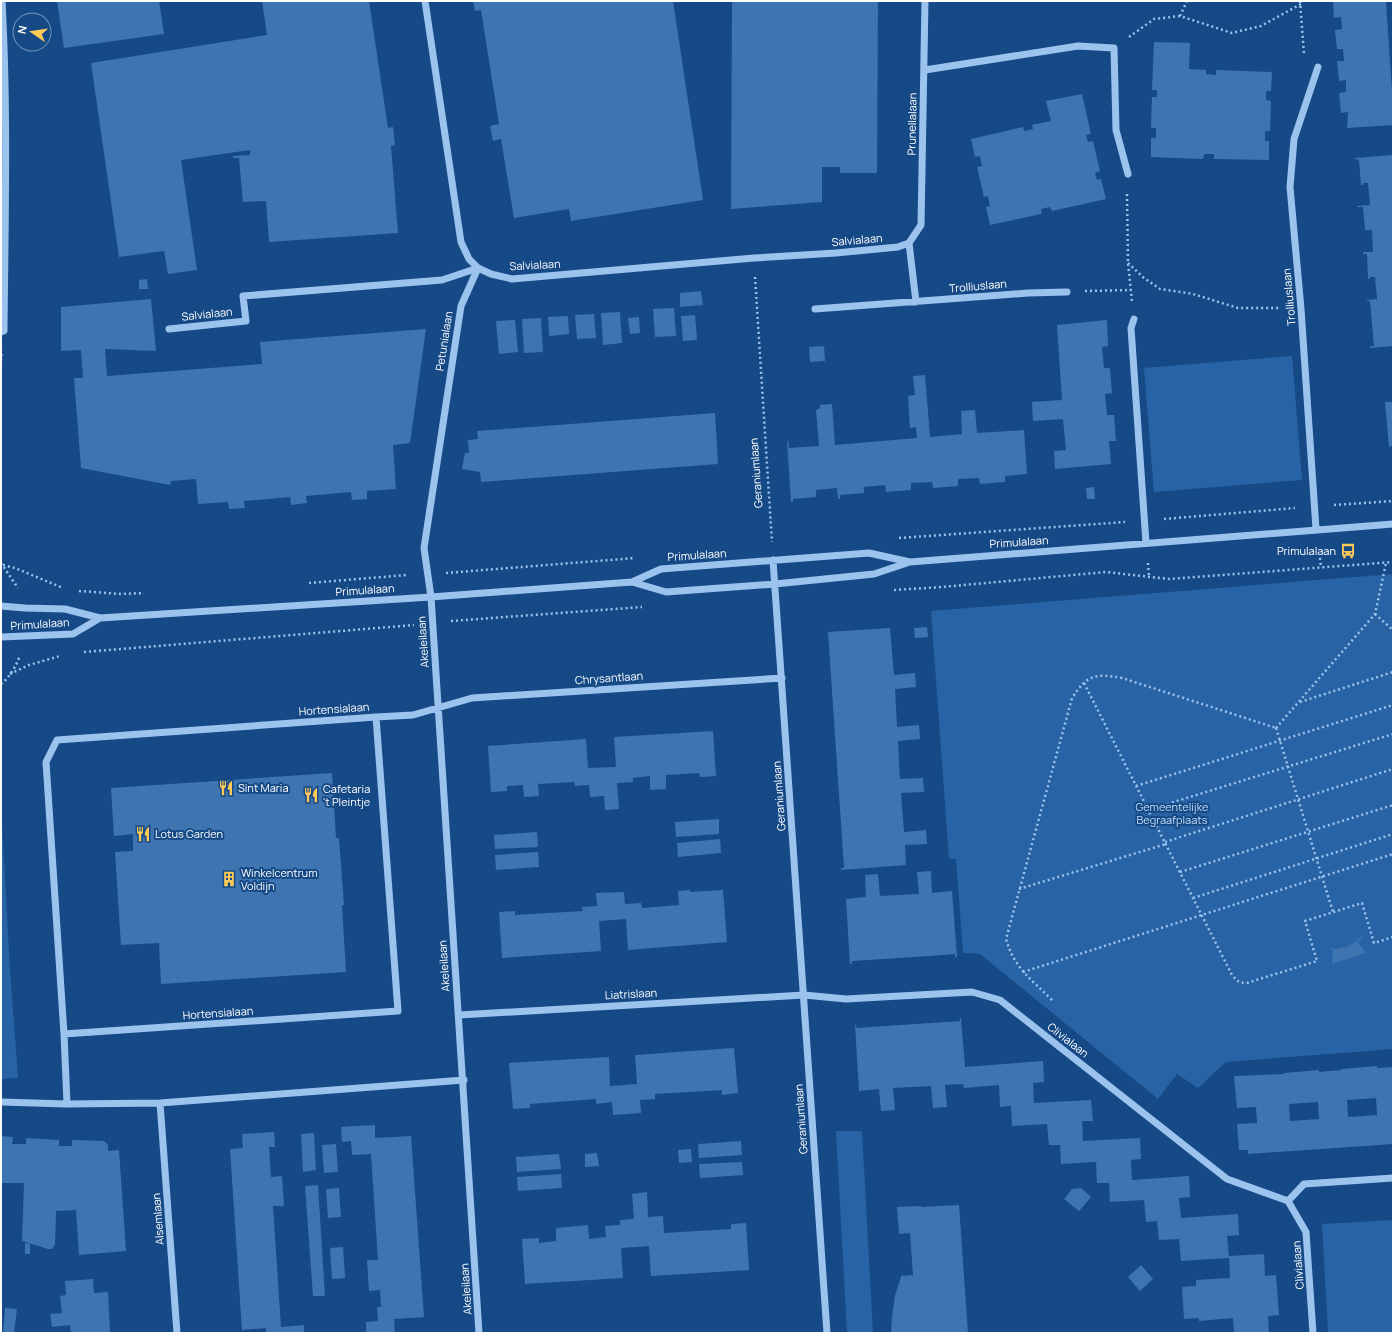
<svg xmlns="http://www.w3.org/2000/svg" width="1394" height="1334" font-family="Manrope,sans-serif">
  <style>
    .green { fill: #2864a5 }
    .building { fill: #3e74b0; fill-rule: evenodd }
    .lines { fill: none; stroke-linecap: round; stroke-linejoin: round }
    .path { stroke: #9cc3ee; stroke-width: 2.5; stroke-dasharray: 2 3; stroke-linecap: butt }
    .minor { stroke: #9cc3ee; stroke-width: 7 }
    .labels { text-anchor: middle; stroke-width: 4; stroke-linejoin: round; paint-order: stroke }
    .street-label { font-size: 11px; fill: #fff; stroke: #164a86 }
    .poi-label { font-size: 11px; fill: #fff; stroke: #164a86; text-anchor: start }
    .park-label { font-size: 11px; fill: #c1ddfa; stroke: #164a86 }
  </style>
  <rect width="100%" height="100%" fill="#164a86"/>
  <path class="green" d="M 1292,356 L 1302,480 L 1154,492 L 1144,368 Z
    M 1393,574 L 1393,1049 L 1226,1062 L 1198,1088 L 1177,1074 L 1158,1099 L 980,954 L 963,953 L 956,859 L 949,859 L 931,611 Z
    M 1,805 L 10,971 L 18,1078 L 1,1079 Z
    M 836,1131 L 862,1131 L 873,1333 L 847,1333 Z
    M 1393,1220 L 1393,1333 L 1328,1333 L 1322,1224 Z"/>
  <path class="building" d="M 57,1 L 159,1 L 164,34 L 64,48 Z
    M 262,1 L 369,1 L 388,128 L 393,127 L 395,145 L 391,146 L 398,233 L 269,242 L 266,201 L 243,202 L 239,158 L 233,158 L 233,156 L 250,155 L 250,150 L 181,160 L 197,270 L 168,274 L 164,251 L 119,257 L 91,63 L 267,35 Z
    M 473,1 L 673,1 L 703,200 L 571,221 L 569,209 L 514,218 L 501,139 L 493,141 L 490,126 L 499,124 L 481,10 L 475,11 Z
    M 732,1 L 878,1 L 877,173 L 840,173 L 840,167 L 822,167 L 822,202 L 731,209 Z
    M 1333,1 L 1386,1 L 1393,107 L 1393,125 L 1347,128 L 1348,112 L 1341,113 L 1339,93 L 1346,92 L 1346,80 L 1339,81 L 1337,61 L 1344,61 L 1343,49 L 1337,49 L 1335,30 L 1342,29 L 1341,17 L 1334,18 Z
    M 1154,42 L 1190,43 L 1189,69 L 1206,70 L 1206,74 L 1216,75 L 1216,70 L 1272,72 L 1271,91 L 1266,91 L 1266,100 L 1271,101 L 1270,131 L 1265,131 L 1265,141 L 1269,141 L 1269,160 L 1214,159 L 1214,154 L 1204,154 L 1203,159 L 1151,157 L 1151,138 L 1156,138 L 1156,128 L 1151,128 L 1152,97 L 1157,97 L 1157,90 L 1152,90 Z
    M 1082,94 L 1091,134 L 1086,135 L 1088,142 L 1093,141 L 1100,171 L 1095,173 L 1097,180 L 1101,179 L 1106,199 L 1052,211 L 1050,207 L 1041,209 L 1042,214 L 1041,214 L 990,225 L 986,207 L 990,206 L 988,196 L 984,197 L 977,167 L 982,166 L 980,156 L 975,157 L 971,139 L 1023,127 L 1024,131 L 1033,129 L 1032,125 L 1051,121 L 1046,101 Z
    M 1393,155 L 1393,346 L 1370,348 L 1370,346 L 1374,346 L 1370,301 L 1367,301 L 1367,300 L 1377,299 L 1375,277 L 1370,277 L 1370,279 L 1368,279 L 1367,254 L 1363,254 L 1363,252 L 1373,252 L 1372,230 L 1365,230 L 1363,207 L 1357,207 L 1357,206 L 1370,205 L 1368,183 L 1363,183 L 1363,185 L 1361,185 L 1359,159 L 1356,160 L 1355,158 Z
    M 147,279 L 148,289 L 139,289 L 139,280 Z
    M 701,291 L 703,305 L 680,307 L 680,293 Z
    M 151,299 L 156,351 L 105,349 L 107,376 L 262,364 L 260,342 L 426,329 L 410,443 L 393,445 L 396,489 L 367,491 L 367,499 L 352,500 L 351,492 L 306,496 L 307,503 L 291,505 L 290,497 L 244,501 L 245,508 L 229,509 L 228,502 L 198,504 L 196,479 L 171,481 L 170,485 L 81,468 L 74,378 L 83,378 L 81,350 L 61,351 L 61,307 Z
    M 674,308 L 676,336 L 655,337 L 653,309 Z
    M 620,312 L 622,343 L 603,345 L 601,313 Z
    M 594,314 L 596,338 L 577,339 L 575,315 Z
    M 695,315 L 697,340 L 683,341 L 681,316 Z
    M 568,316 L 569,334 L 549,336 L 548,317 Z
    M 639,317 L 640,333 L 630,334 L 628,318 Z
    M 541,318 L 543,352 L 524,353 L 522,319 Z
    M 515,320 L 518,352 L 499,354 L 496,321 Z
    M 1107,320 L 1108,346 L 1102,347 L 1104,368 L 1110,368 L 1112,393 L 1105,394 L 1107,415 L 1114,415 L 1116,441 L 1109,441 L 1111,464 L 1055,469 L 1054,451 L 1066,450 L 1063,419 L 1033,421 L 1032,402 L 1062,400 L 1057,325 Z
    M 824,346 L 825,361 L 810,362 L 809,347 Z
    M 925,375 L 930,437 L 962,434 L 961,411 L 975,410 L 977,433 L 1024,430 L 1027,474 L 1005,476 L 1005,482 L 980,484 L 979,478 L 958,479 L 958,486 L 933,488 L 932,482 L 911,483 L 911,490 L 886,492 L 885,485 L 864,487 L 864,493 L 840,495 L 840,499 L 838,499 L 837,488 L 816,490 L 816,497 L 793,499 L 793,502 L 791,502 L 787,441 L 788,441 L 789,448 L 819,446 L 816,410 L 820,408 L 820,405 L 832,404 L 835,445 L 917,438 L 916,427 L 910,428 L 908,396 L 915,395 L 913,376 Z
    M 1385,402 L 1393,402 L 1393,446 L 1389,447 Z
    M 715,413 L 718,464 L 481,482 L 480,472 L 462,469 L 465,453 L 469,453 L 468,440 L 478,439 L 477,431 Z
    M 1094,487 L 1095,499 L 1087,499 L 1086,488 Z
    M 927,627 L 928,637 L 915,638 L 914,628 Z
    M 890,628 L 894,675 L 915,673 L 916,687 L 895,689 L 897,727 L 919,725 L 920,739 L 898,741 L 900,779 L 923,778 L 924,792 L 901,793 L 904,832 L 926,830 L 927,844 L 905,845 L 906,865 L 841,870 L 841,868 L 844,868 L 828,632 Z
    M 713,731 L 716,776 L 700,777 L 699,773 L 666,775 L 666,789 L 650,790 L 650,776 L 633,778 L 633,782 L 617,783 L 619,809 L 605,810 L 604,796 L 590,797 L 589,785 L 575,786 L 574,782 L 538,784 L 539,796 L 524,797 L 523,785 L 507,786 L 507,791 L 491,792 L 488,746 L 586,739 L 588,768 L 616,767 L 614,737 Z
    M 332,773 L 336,838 L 339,838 L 344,905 L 342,905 L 346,972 L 161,984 L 159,943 L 121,945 L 115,852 L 133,851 L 133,834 L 114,836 L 111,788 Z
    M 719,819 L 719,834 L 676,837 L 675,822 Z
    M 537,832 L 538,847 L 495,849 L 494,835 Z
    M 720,839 L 721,853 L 678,857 L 677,843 Z
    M 538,852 L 539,867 L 496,870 L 495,855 Z
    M 931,871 L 932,893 L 952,891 L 957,957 L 955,957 L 955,954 L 929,956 L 852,961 L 852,964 L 850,964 L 846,899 L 866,897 L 865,875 L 878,874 L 880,896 L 899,895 L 919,894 L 917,872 Z
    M 690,890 L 690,892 L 723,890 L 727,942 L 628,950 L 626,919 L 612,920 L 599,921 L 601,951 L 502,958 L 499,912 L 515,911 L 515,915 L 583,911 L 582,907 L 597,906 L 596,893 L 624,892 L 625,904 L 641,903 L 642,908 L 679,905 L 678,891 Z
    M 1366,932 L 1358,942 L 1366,953 L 1332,964 L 1333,950 L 1330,949 L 1330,948 L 1335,949 L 1346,947 L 1355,942 Z
    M 960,1018 L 961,1018 L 965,1067 L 1043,1061 L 1044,1082 L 1033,1083 L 1034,1103 L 1091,1100 L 1093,1121 L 1082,1121 L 1083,1141 L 1140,1138 L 1141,1159 L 1131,1160 L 1132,1180 L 1189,1176 L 1190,1197 L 1179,1198 L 1181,1218 L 1238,1214 L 1239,1235 L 1227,1236 L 1229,1258 L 1181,1261 L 1179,1239 L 1159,1240 L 1157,1221 L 1146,1222 L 1144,1200 L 1110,1202 L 1109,1183 L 1097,1183 L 1096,1162 L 1061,1164 L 1060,1145 L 1049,1145 L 1047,1124 L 1012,1126 L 1011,1106 L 1000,1107 L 999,1085 L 964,1088 L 963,1084 L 945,1085 L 947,1107 L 933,1108 L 931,1086 L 893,1088 L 895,1110 L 881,1111 L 879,1089 L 859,1091 L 855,1025 L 856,1025 L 857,1028 L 960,1021 Z
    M 734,1048 L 738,1093 L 722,1095 L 722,1090 L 655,1094 L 655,1099 L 640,1100 L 641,1113 L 613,1115 L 612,1102 L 596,1104 L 596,1099 L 530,1104 L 530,1108 L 513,1109 L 509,1063 L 609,1057 L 610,1086 L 637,1084 L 635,1055 Z
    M 1377,1066 L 1377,1068 L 1393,1067 L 1393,1144 L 1248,1154 L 1248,1150 L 1239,1150 L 1237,1124 L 1257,1123 L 1256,1107 L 1237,1108 L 1234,1076 L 1284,1074 L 1284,1073 L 1319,1070 L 1319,1072 L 1330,1071 L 1342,1070 L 1341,1069 ZM 1376,1098 L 1377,1115 L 1348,1117 L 1347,1100 ZM 1318,1102 L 1319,1119 L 1290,1121 L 1289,1104 Z
    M 375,1125 L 375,1138 L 411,1136 L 424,1317 L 394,1319 L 395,1333 L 366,1333 L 366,1322 L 378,1321 L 377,1307 L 381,1307 L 380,1290 L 369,1291 L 367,1260 L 378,1260 L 371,1154 L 352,1155 L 351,1141 L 342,1142 L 341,1127 Z
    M 274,1132 L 275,1147 L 269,1147 L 271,1177 L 282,1176 L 284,1206 L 273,1206 L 281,1327 L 304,1325 L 304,1333 L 266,1333 L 266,1328 L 242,1330 L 230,1149 L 243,1148 L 242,1134 Z
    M 314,1133 L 316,1170 L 303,1172 L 301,1134 Z
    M 1,1136 L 13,1137 L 12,1144 L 26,1144 L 26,1138 L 59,1140 L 59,1146 L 72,1146 L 72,1140 L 104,1141 L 108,1145 L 108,1151 L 119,1150 L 126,1251 L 79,1255 L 76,1210 L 56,1211 L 55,1245 L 52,1249 L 48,1249 L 22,1241 L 24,1183 L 1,1183 Z
    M 741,1141 L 742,1155 L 699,1158 L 698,1144 Z
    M 336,1144 L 338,1172 L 324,1173 L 322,1145 Z
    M 691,1149 L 692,1162 L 679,1163 L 678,1150 Z
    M 597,1153 L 599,1166 L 585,1167 L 585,1154 Z
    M 559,1154 L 561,1169 L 517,1172 L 516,1157 Z
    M 742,1162 L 743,1175 L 700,1178 L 699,1164 Z
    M 561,1174 L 562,1188 L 518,1191 L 517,1177 Z
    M 318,1185 L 325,1296 L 313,1296 L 305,1186 Z
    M 339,1188 L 341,1217 L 328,1218 L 326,1189 Z
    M 1081,1188 L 1091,1197 L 1079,1211 L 1064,1199 L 1072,1189 Z
    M 647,1192 L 648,1217 L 663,1216 L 664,1233 L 731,1229 L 731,1224 L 746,1223 L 749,1270 L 651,1276 L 649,1246 L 621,1248 L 623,1278 L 525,1284 L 522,1239 L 539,1238 L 539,1243 L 556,1241 L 556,1228 L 588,1225 L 589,1239 L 606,1237 L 605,1226 L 620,1225 L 620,1220 L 634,1219 L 632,1194 Z
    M 959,1205 L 968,1333 L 891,1333 L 892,1317 L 895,1295 L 902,1274 L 903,1276 L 913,1275 L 910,1233 L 899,1234 L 897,1207 L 921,1206 L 921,1207 Z
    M 25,1243 L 30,1244 L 30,1254 L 25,1254 Z
    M 343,1247 L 345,1278 L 332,1279 L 330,1248 Z
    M 1264,1254 L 1265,1276 L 1276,1275 L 1279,1315 L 1268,1316 L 1269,1333 L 1234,1333 L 1233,1318 L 1199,1321 L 1199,1318 L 1184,1319 L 1182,1287 L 1196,1286 L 1196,1280 L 1230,1278 L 1229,1256 Z
    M 1141,1265 L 1153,1279 L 1140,1291 L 1128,1277 Z
    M 93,1279 L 94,1293 L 108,1292 L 110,1333 L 71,1333 L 70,1325 L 52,1327 L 50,1314 L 62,1313 L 60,1296 L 66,1295 L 65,1281 Z
    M 5,1308 L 17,1309 L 14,1333 L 3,1333 Z"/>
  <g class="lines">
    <path class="path" d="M 1300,1 L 1304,54
      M 1180,16 L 1187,1
      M 1129,37 L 1154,19 L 1180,16 L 1232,33 L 1261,26 L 1301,4
      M 1127,194 L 1128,263 L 1132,301
      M 1128,263 L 1144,278 L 1160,289 L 1193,294 L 1238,308 L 1281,308
      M 755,277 L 772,542
      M 1085,291 L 1131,290
      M 1,361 L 2,351
      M 1334,505 L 1393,501
      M 1164,519 L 1295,508
      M 899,538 L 1125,522
      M 1319,548 L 1321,568
      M 1,563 L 18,588
      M 1148,563 L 1149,577
      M 3,565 L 15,568 L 63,588
      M 446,573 L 635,558
      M 309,583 L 407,575
      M 894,590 L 942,587 L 1106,572 L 1169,579 L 1393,562
      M 79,591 L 121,594 L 144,593
      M 1375,614 L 1393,630
      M 451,621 L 642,607
      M 84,652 L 414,625
      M 10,674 L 29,665 L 60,656
      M 1084,683 L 1232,975 C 1237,981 1239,983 1247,983 L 1317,961 L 1305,921 L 1362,903 L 1374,943 L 1393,937
      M 1,684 C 9,678 17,665 20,655
      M 1300,702 L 1393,672
      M 1276,728 L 1375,614 L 1386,563
      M 1276,728 L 1333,912
      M 1136,786 L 1393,705
      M 1148,810 L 1393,734
      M 1165,842 L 1393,769
      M 1180,872 L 1393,805
      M 1019,889 L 1166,844
      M 1193,898 L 1393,834
      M 1023,972 L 1393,854
      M 1052,1000 C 1032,980 1014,968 1006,939 L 1072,698 C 1087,675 1095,673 1122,678 L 1276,728"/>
    <path class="minor" d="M 425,1 L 461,242 L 469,259 L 478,268 L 461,306 L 424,548 L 431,597 L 479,1333
      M 925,70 L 1078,46 L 1114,48 L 1116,130 L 1128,174
      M 909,243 L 921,225 L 925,1
      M 909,243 L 916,302
      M 815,309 L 1028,293 L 1067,292
      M 1134,319 L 1131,328 L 1146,543
      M 169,329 L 246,321 L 243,296 L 442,280 L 478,268 L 491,274 L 512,279 L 754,258 L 836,253 L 898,247 L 909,243
      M 1,332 L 4,331 C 5,221 8,111 2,1
      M 1316,529 L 1301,309 L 1290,187 L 1294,139 L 1318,67
      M 773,560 L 827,1333
      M 632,582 L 661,569 L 869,553 L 910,562
      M 1,606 L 25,608 L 65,609 L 100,618 L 431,597 L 632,582 L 666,592 L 775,584 L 874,574 L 910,562 L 1393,524
      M 1,637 L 73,634 L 100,618
      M 376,717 L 413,715 L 472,698 L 782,678
      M 459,1015 L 804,995 L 846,999 L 972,992 L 1000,1000 L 1227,1179 L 1288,1201 L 1304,1184 L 1393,1178
      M 64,1034 L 398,1011 L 376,717 L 57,740 L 46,762 L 64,1034 L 67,1104
      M 1,1102 L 67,1104 L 160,1103 L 464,1080
      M 160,1103 L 177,1333
      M 1288,1201 L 1306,1232 L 1313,1333"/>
  </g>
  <defs>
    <g id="bus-bare" transform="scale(1.2)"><path d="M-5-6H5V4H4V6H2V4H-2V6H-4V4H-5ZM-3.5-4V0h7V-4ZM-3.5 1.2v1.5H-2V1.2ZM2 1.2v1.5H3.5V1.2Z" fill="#ffca58" stroke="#164a86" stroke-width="2.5" paint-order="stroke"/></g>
    <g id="restaurant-bare" transform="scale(1.2)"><path d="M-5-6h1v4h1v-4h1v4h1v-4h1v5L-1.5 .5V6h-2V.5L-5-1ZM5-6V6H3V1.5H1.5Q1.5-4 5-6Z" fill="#ffca58" stroke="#164a86" stroke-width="2.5" paint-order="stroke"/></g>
    <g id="building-bare" transform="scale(1.2)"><path d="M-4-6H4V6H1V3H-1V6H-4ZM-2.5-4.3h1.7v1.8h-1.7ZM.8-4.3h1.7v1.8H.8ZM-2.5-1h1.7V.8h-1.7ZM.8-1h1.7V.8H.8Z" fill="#ffca58" stroke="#164a86" stroke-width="2.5" paint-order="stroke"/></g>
  </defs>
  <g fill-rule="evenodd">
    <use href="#bus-bare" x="1348" y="551"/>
    <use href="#restaurant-bare" x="226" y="788"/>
    <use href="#restaurant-bare" x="311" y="795"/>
    <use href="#restaurant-bare" x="143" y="834"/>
    <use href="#building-bare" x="229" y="879"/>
  </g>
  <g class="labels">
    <g class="street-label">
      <text transform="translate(912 124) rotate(-89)" y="4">Prunellalaan</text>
      <text transform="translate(857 240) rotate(-5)" y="4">Salvialaan</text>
      <text transform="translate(535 265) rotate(-3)" y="4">Salvialaan</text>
      <text transform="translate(978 286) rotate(-5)" y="4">Trolliuslaan</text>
      <text transform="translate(1289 297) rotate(-95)" y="4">Trolliuslaan</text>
      <text transform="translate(207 314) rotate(-6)" y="4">Salvialaan</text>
      <text transform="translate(444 341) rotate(-81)" y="4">Petunialaan</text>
      <text transform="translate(756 473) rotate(-94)" y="4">Geraniumlaan</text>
      <text transform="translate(1019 542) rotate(-4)" y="4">Primulalaan</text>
      <text transform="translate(697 555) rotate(-4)" y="4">Primulalaan</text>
      <text transform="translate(365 590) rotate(-4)" y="4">Primulalaan</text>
      <text transform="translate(40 624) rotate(-4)" y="4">Primulalaan</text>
      <text transform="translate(423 642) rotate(-94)" y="4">Akeleilaan</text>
      <text transform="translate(609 678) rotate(-4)" y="4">Chrysantlaan</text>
      <text transform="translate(334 709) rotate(-4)" y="4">Hortensialaan</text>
      <text transform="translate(779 796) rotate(-94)" y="4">Geraniumlaan</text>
      <text transform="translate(444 966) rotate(-94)" y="4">Akeleilaan</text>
      <text transform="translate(631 994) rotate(-3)" y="4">Liatrislaan</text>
      <text transform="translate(218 1013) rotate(-4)" y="4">Hortensialaan</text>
      <text transform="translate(1068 1040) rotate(38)" y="4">Clivialaan</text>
      <text transform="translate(801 1119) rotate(-94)" y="4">Geraniumlaan</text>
      <text transform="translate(158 1219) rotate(-94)" y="4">Alsemlaan</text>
      <text transform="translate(1298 1265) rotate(-94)" y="4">Clivialaan</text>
      <text transform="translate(466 1289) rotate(-94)" y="4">Akeleilaan</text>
    </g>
    <g class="poi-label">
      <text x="1336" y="555" text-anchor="end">Primulalaan</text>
      <text x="238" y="792">Sint Maria</text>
      <text x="323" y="793">Cafetaria<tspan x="323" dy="13">'t Pleintje</tspan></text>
      <text x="155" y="838">Lotus Garden</text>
      <text x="241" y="877">Winkelcentrum<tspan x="241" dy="13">Voldijn</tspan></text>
    </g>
    <g class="park-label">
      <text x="1172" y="811">Gemeentelijke<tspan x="1172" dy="13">Begraafplaats</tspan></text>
    </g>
  </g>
  <rect width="1394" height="1334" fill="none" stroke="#ffffff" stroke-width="4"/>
  <g transform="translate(32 32) rotate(283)"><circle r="19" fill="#164a86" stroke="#7392b6"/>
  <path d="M0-3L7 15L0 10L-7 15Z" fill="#ffca58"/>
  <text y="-6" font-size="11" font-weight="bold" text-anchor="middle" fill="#ffffff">N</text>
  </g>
</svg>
